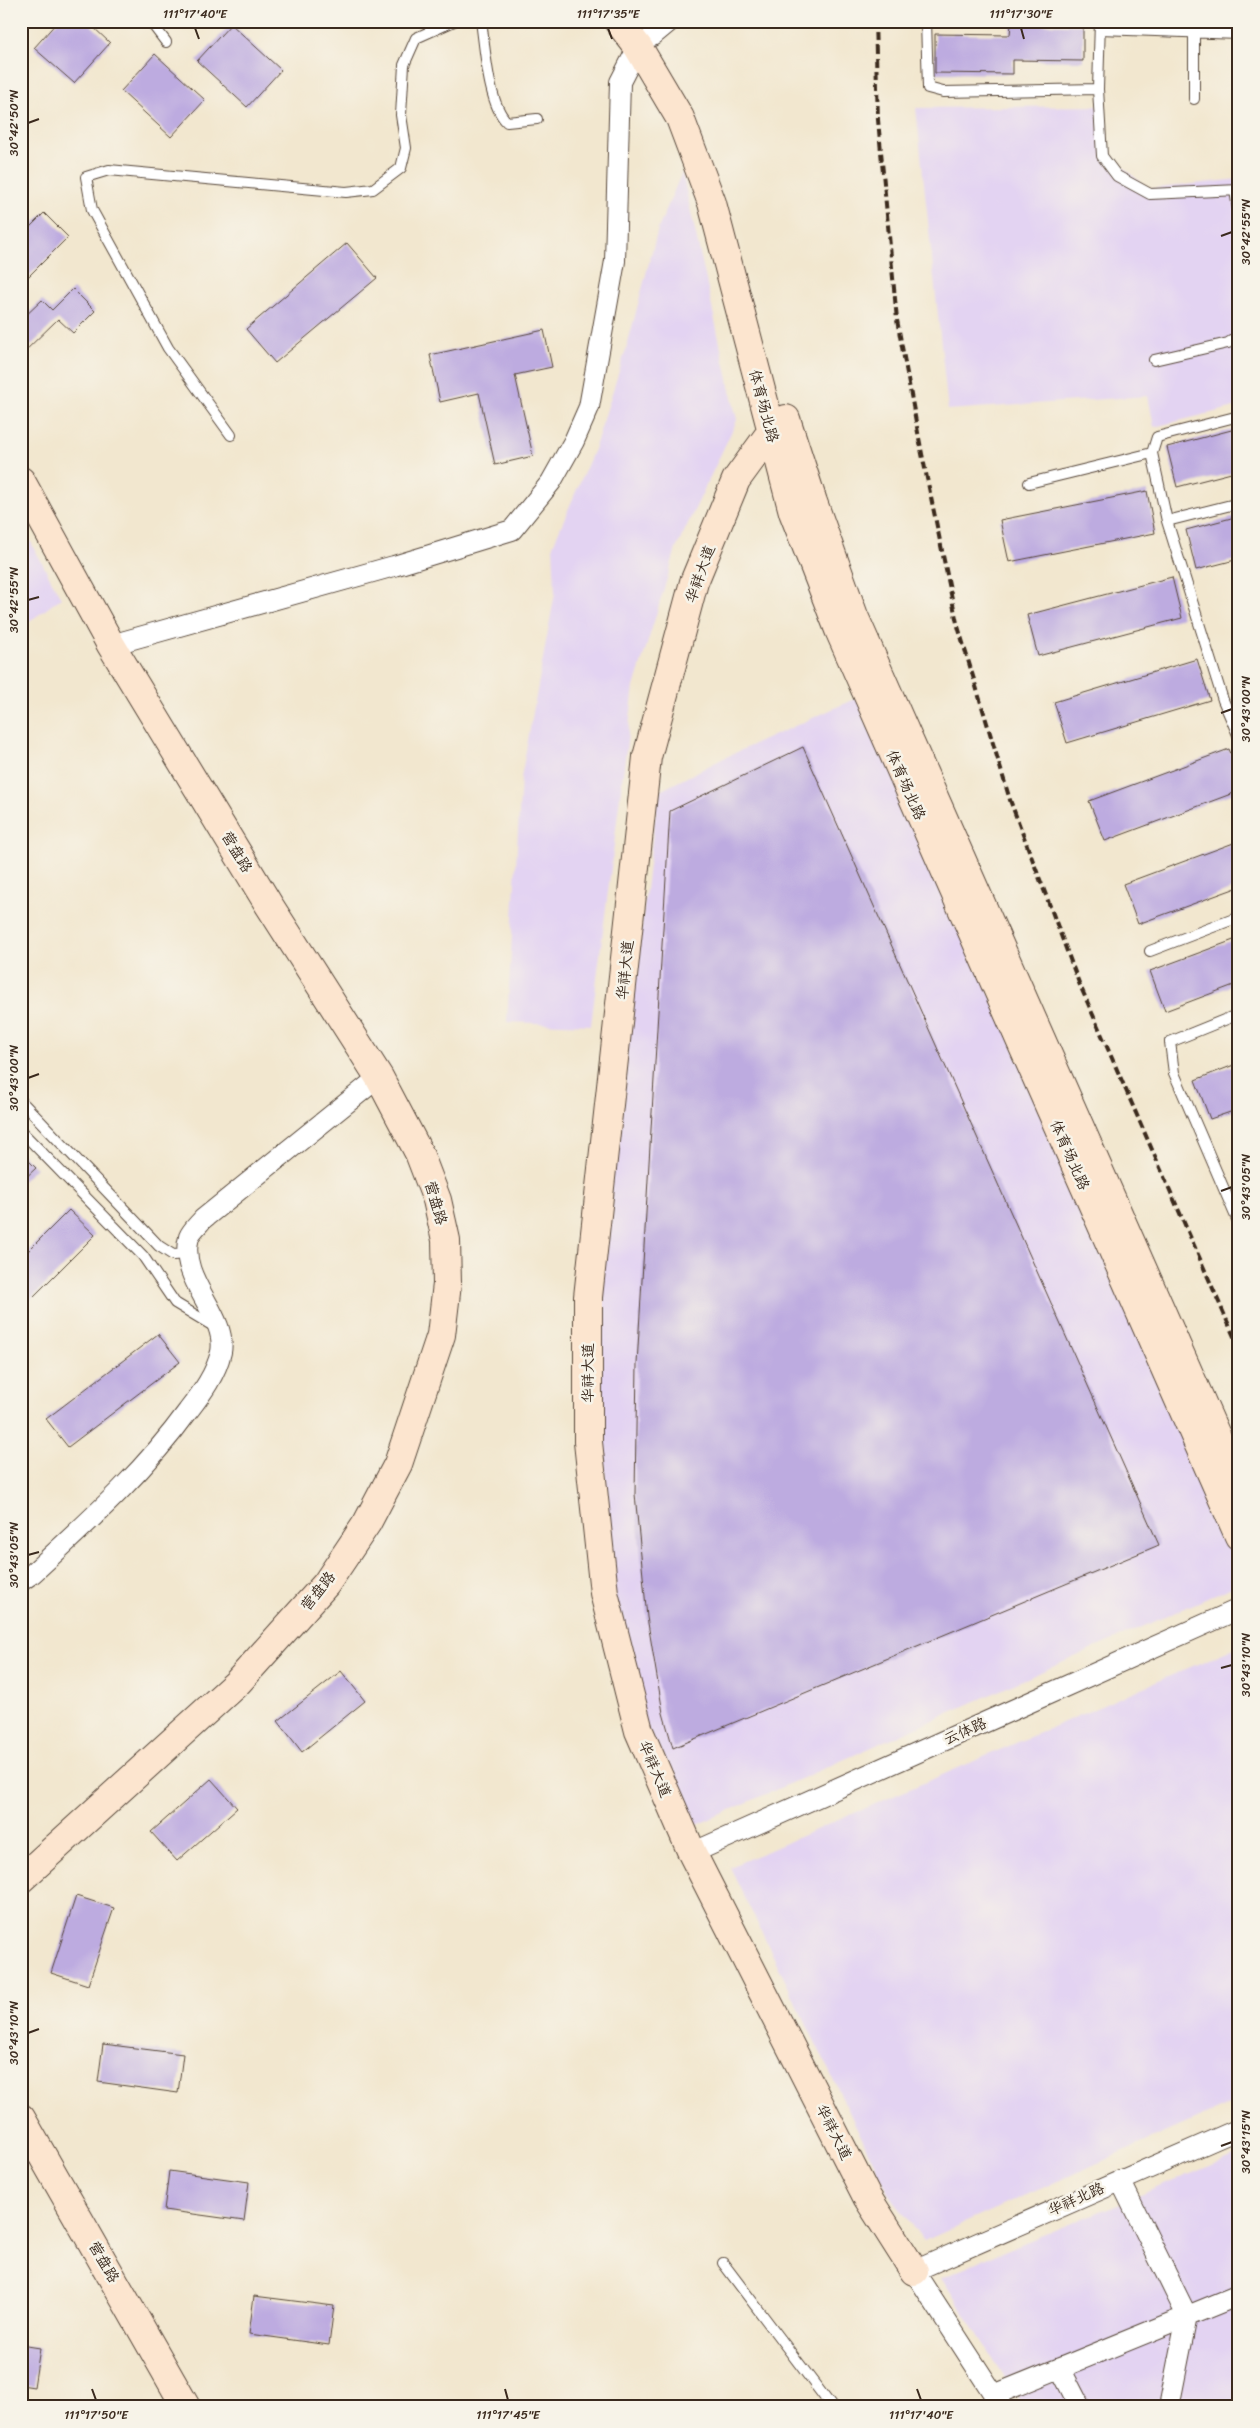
<svg xmlns="http://www.w3.org/2000/svg" width="1260" height="2428" font-family="Sriracha,'LXGW WenKai TC',sans-serif">
  <style>
    .built { fill: #e3d3f2 }
    .building { fill: #bdabe0 }
    .lines { fill: none; stroke-linecap: round; stroke-linejoin: round }
    .lane-casing { stroke: #564639; stroke-width: 12 }
    .street-casing { stroke: #564639; stroke-width: 22 }
    .secondary-casing { stroke: #564639; stroke-width: 30 }
    .lane { stroke: #fff; stroke-width: 10 }
    .street { stroke: #fff; stroke-width: 20 }
    .secondary { stroke: #fce5cf; stroke-width: 28 }
    .rail { stroke: #3b2a1e; stroke-width: 4; stroke-dasharray: 8 4; stroke-linecap: butt }
    .ticks { fill: none; stroke: #3b2a1e; stroke-width: 2 }
    .labels { text-anchor: middle; stroke-width: 5; stroke-linejoin: round; paint-order: stroke }
    .street-label { font-size: 15px; fill: #3b2a1e; stroke: #f7f3e8 }
    .neatline { fill: none; stroke: #3b2a1e; stroke-width: 2 }
    .ticks-label { font-size: 12px; text-anchor: middle; fill: #3b2a1e }
  </style>
  <rect width="100%" height="100%" fill="#f7f3e8"/>
  <filter id="ink" filterUnits="userSpaceOnUse"><feTurbulence type="fractalNoise" baseFrequency=".02" numOctaves="2"/><feDisplacementMap in="SourceGraphic" scale="10" xChannelSelector="R" yChannelSelector="G"/><feConvolveMatrix kernelMatrix="1 2 1 2 8 2 1 2 1" color-interpolation-filters="sRGB"/></filter>
  <filter id="wash" filterUnits="userSpaceOnUse"><feTurbulence type="fractalNoise" baseFrequency=".0096" numOctaves="4" result="noise"/><feDisplacementMap in="SourceGraphic" scale="20" xChannelSelector="R" yChannelSelector="G"/><feGaussianBlur stdDeviation="1.12" result="paint"/><feColorMatrix in="noise" values="0 0 0 0 0 0 0 0 0 0 0 0 0 0 0 0 0 1.4 0 .05"/><feComposite in="paint" operator="in"/></filter>
  <g filter="url(#wash)">
    <rect width="100%" height="100%" fill="#f2e7cf"/>
    <path class="built" d="M 1104,106 L 1106,152 L 1148,189 L 1239,179 L 1239,406 L 1154,427 L 1148,396 L 948,410 L 916,108 Z
      M 682,172 L 737,420 L 676,549 L 634,687 L 591,1025 L 507,1022 L 521,778 L 555,593 L 553,545 L 595,447 L 627,346 L 658,229 Z
      M 21,524 L 61,598 L 21,628 Z
      M 859,697 L 1239,1559 L 1239,1584 L 692,1827 L 644,1728 L 611,1592 L 596,1299 L 658,792 L 724,758 Z
      M 1239,1646 L 1239,2100 L 924,2241 L 889,2194 L 730,1867 Z
      M 1239,2154 L 1239,2407 L 1024,2407 L 941,2277 Z"/>
    <g id="blocks">
      <path class="building" d="M 58,21 L 92,21 L 90,24 L 110,43 L 74,83 L 34,48 Z
        M 231,24 L 281,70 L 247,107 L 197,61 Z
        M 1011,24 L 1083,25 L 1083,61 L 1013,60 L 1013,74 L 935,73 L 935,34 L 1010,35 Z
        M 155,54 L 205,100 L 171,137 L 121,91 Z
        M 44,213 L 68,237 L 21,284 L 21,236 Z
        M 347,243 L 377,278 L 275,363 L 246,329 Z
        M 73,289 L 95,311 L 73,333 L 58,319 L 21,355 L 21,320 L 42,300 L 52,310 Z
        M 544,330 L 552,367 L 515,375 L 533,456 L 495,465 L 479,393 L 440,402 L 430,355 Z
        M 1239,428 L 1239,471 L 1177,487 L 1167,447 Z
        M 1147,491 L 1155,533 L 1009,562 L 1000,520 Z
        M 1239,516 L 1239,559 L 1196,570 L 1186,530 Z
        M 1172,577 L 1182,618 L 1038,656 L 1027,615 Z
        M 1197,659 L 1210,700 L 1067,743 L 1054,702 Z
        M 803,747 L 1159,1545 L 673,1748 L 663,1713 L 647,1617 L 635,1494 L 637,1364 L 670,811 Z
        M 1229,749 L 1239,773 L 1239,791 L 1105,841 L 1089,801 Z
        M 1239,841 L 1239,887 L 1138,924 L 1123,884 Z
        M 1239,938 L 1239,983 L 1165,1011 L 1150,971 Z
        M 1239,1063 L 1239,1109 L 1210,1119 L 1195,1080 Z
        M 21,1153 L 36,1168 L 21,1182 Z
        M 69,1210 L 95,1235 L 21,1309 L 21,1258 Z
        M 158,1334 L 180,1362 L 68,1447 L 46,1419 Z
        M 341,1671 L 365,1701 L 302,1752 L 278,1721 Z
        M 211,1779 L 237,1808 L 177,1861 L 151,1832 Z
        M 76,1896 L 114,1908 L 88,1985 L 51,1973 Z
        M 103,2044 L 183,2054 L 178,2093 L 98,2082 Z
        M 169,2171 L 249,2182 L 244,2221 L 164,2210 Z
        M 254,2296 L 334,2306 L 329,2345 L 249,2334 Z
        M 21,2345 L 40,2348 L 34,2387 L 21,2385 Z"/>
    </g>
  </g>
  <g filter="url(#ink)">
    <use href="#blocks" fill-opacity="0" stroke="#564639" stroke-width="1"/>
    <g class="lines">
      <g class="lane-casing">
        <path id="lane" d="M 150,21 L 166,42
          M 481,21 C 485,47 488,104 507,122 L 537,119
          M 926,21 L 928,88 L 943,92 L 1098,89
          M 1100,21 L 1098,89 L 1102,156 L 1117,176 L 1150,194 L 1239,190
          M 1100,29 L 1239,34
          M 1194,33 L 1194,99
          M 1235,190 L 1239,216
          M 1154,360 L 1228,343 L 1239,336
          M 1239,416 L 1157,437 L 1152,453 L 1167,521 L 1223,700 L 1239,737
          M 231,435 L 168,348 L 92,210 L 86,177 L 109,170 L 346,192 L 373,189 L 401,168 L 406,148 L 401,115 L 404,65 L 416,38 L 454,21
          M 1029,483 L 1152,453
          M 1167,521 L 1239,503
          M 1150,951 L 1239,917
          M 1239,1014 L 1170,1042 L 1174,1073 L 1239,1224
          M 21,1101 L 159,1246 L 173,1255 L 188,1254
          M 21,1131 L 143,1256 L 175,1303 L 215,1327
          M 723,2263 L 832,2407"/>
      </g>
      <g class="street-casing">
        <path id="street" d="M 652,36 L 670,21
          M 111,645 L 394,566 L 512,530 L 551,482 L 574,441 L 589,407 L 615,261 L 620,82 L 638,47
          M 21,1581 L 33,1573 C 88,1522 144,1472 188,1411 C 202,1393 216,1374 221,1352 C 228,1315 177,1279 189,1237 C 191,1231 199,1224 203,1219 L 379,1077
          M 692,1853 L 1239,1609
          M 1120,2180 L 1187,2316 L 1169,2407
          M 1060,2368 L 1080,2407
          M 994,2395 L 1239,2295
          M 1002,2407 L 914,2271 L 1239,2129"/>
      </g>
      <g class="secondary-casing">
        <path id="secondary" d="M 618,21 L 638,47 L 680,118 L 712,203 L 793,512 L 839,630 L 1239,1536
          M 786,419 L 813,502 L 854,616 L 1239,1487
          M 771,432 L 736,480 L 694,582 L 647,757 L 588,1297 L 588,1442 L 604,1593 L 639,1731 L 692,1853 L 867,2197 L 914,2271
          M 21,481 L 111,645 L 269,905 L 379,1077 L 419,1153 L 437,1200 L 446,1240 L 447,1284 L 441,1335 L 398,1464 L 367,1523 L 326,1584 L 238,1682 L 21,1879
          M 21,2118 L 186,2407"/>
      </g>
      <use href="#lane" class="lane"/>
      <use href="#street" class="street"/>
      <use href="#secondary" class="secondary"/>
      <path class="rail" d="M 875,21 L 878,120 L 897,320 L 922,454 L 957,623 L 1010,800 L 1079,983 L 1239,1348"/>
    </g>
  </g>
  <path class="ticks" d="M 195,28 L 199,39M 608,28 L 612,39M 1021,28 L 1024,39M 28,123 L 39,119M 1221,236 L 1232,232M 28,600 L 39,597M 1221,713 L 1232,709M 28,1078 L 39,1074M 1221,1191 L 1232,1187M 28,1555 L 39,1552M 1221,1668 L 1232,1665M 28,2033 L 39,2029M 1221,2146 L 1232,2142M 92,2389 L 96,2400M 505,2389 L 508,2400M 917,2389 L 921,2400"/>
  <g class="labels">
    <g class="street-label">
      <text transform="translate(764 406) rotate(75)" y="5">体育场北路</text>
      <text transform="translate(700 574) rotate(-70)" y="5">华祥大道</text>
      <text transform="translate(906 785) rotate(66)" y="5">体育场北路</text>
      <text transform="translate(237 852) rotate(59)" y="5">营盘路</text>
      <text transform="translate(625 970) rotate(-84)" y="5">华祥大道</text>
      <text transform="translate(1070 1155) rotate(66)" y="5">体育场北路</text>
      <text transform="translate(436 1203) rotate(74)" y="5">营盘路</text>
      <text transform="translate(588 1373) rotate(-90)" y="5">华祥大道</text>
      <text transform="translate(318 1591) rotate(-51)" y="5">营盘路</text>
      <text transform="translate(965 1731) rotate(-24)" y="5">云体路</text>
      <text transform="translate(655 1769) rotate(67)" y="5">华祥大道</text>
      <text transform="translate(834 2132) rotate(63)" y="5">华祥大道</text>
      <text transform="translate(1076 2199) rotate(-24)" y="5">华祥北路</text>
      <text transform="translate(104 2262) rotate(60)" y="5">营盘路</text>
    </g>
  </g>
  <rect width="1260" height="2428" fill="none" stroke="#f7f3e8" stroke-width="55"/>
  <rect x="28" y="28" width="1204" height="2372" class="neatline"/>
  <g class="ticks-label">
    <text x="195" y="18">111°17'40"E</text>
    <text x="608" y="18">111°17'35"E</text>
    <text x="1021" y="18">111°17'30"E</text>
    <text transform="translate(14 123) rotate(-90)" y="4">30°42'50"N</text>
    <text transform="translate(1246 232) rotate(-90)" y="4">30°42'55"N</text>
    <text transform="translate(14 600) rotate(-90)" y="4">30°42'55"N</text>
    <text transform="translate(1246 709) rotate(-90)" y="4">30°43'00"N</text>
    <text transform="translate(14 1078) rotate(-90)" y="4">30°43'00"N</text>
    <text transform="translate(1246 1187) rotate(-90)" y="4">30°43'05"N</text>
    <text transform="translate(14 1555) rotate(-90)" y="4">30°43'05"N</text>
    <text transform="translate(1246 1665) rotate(-90)" y="4">30°43'10"N</text>
    <text transform="translate(14 2033) rotate(-90)" y="4">30°43'10"N</text>
    <text transform="translate(1246 2142) rotate(-90)" y="4">30°43'15"N</text>
    <text x="96" y="2419">111°17'50"E</text>
    <text x="508" y="2419">111°17'45"E</text>
    <text x="921" y="2419">111°17'40"E</text>
  </g>
</svg>
